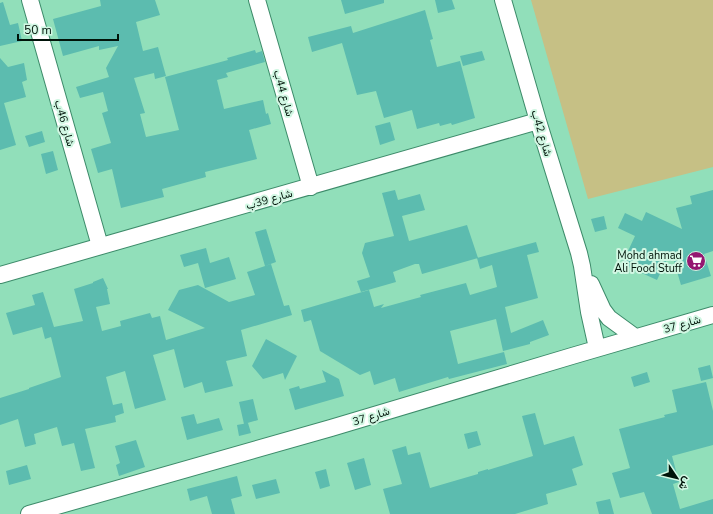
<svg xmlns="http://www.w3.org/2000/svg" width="713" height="514" font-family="'Nunito Sans',Vazirmatn,sans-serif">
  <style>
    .green { fill: #c6c085 }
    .building { fill: #5cbcaf }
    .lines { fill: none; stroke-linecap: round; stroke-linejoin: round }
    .minor-casing { stroke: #3d8b6a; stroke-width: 18 }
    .minor { stroke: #fff; stroke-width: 16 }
    .labels { text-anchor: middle; stroke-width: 4; stroke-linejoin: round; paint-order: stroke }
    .street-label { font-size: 11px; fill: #001309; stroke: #d1f7e3 }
    .poi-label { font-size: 11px; fill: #001309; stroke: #d1f7e3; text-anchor: end }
  </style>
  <rect width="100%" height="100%" fill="#91dfba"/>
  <path class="green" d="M 531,0 L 713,0 L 713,167 L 588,199 Z"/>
  <path class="building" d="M 100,0 L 155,0 L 160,15 L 136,22 L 143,51 L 158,47 L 166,76 L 155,79 L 154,73 L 134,78 L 145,113 L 140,114 L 146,137 L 179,130 L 165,77 L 228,60 L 227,58 L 255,50 L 256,53 L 262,51 L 265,62 L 226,73 L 228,77 L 217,80 L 224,109 L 263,100 L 266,114 L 268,113 L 271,124 L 249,130 L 257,159 L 205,172 L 206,177 L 162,189 L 164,197 L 121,208 L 112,169 L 98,173 L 91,149 L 111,143 L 102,113 L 108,111 L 103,92 L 80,98 L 76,87 L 109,77 L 106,68 L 118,46 L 99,50 L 99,46 L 63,56 L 53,19 L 101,6 Z
    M 341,0 L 384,0 L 384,3 L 345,14 Z
    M 435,0 L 452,0 L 455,9 L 438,13 Z
    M 3,2 L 10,25 L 18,23 L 22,41 L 0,46 L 0,3 Z
    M 425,10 L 433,39 L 430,40 L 437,67 L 460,61 L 475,118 L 452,125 L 451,123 L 440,126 L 439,123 L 417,129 L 412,110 L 384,118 L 376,91 L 357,95 L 342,43 L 312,52 L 308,37 L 351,26 L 353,33 Z
    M 482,51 L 485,60 L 463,66 L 460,56 Z
    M 0,58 L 8,67 L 24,63 L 27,80 L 22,82 L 26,97 L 4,103 L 16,145 L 0,150 Z
    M 390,122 L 395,140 L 380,145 L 375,126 Z
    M 42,131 L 45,142 L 29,147 L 25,136 Z
    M 53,151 L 58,170 L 46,174 L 41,154 Z
    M 395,190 L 398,200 L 420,194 L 425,210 L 402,216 L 409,241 L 467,225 L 478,258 L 422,274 L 419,264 L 415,264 L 393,272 L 396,282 L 361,292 L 357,281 L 370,277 L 362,253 L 365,243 L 394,236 L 382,193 Z
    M 713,190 L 713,251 L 704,254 L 711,276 L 681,285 L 671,251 L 657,280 L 622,264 L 635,236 L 618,228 L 625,213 L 642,221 L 646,212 L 682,229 L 676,208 L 692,204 L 690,196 Z
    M 604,216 L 607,229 L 595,232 L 591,219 Z
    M 266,229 L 276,262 L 265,266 L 255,232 Z
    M 536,242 L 539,252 L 527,255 L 538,298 L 505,307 L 511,333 L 543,320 L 549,335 L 530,342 L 530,344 L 503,351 L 496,319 L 450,331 L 458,364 L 504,352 L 507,364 L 449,379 L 448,377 L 399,392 L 395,378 L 374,385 L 370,371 L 360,375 L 320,351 L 311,320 L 304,322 L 301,310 L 369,290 L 374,307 L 384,304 L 381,308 L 421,297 L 420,295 L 466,283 L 470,295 L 497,287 L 492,265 L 480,269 L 477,258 Z
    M 206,248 L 210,263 L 229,257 L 236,279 L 205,288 L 198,263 L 184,267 L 180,255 Z
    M 271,264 L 284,306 L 289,305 L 292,315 L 241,330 L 247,356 L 226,361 L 233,386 L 205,393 L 202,382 L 184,388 L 174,349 L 153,355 L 166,400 L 135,409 L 125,371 L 106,377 L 113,405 L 122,403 L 124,413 L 115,416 L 116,422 L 85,429 L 95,468 L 81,471 L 74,443 L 62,446 L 57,427 L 34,434 L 36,444 L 25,447 L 18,419 L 0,425 L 0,398 L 29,389 L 29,388 L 61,377 L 51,337 L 45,339 L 42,327 L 13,335 L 6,313 L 35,305 L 32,295 L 43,292 L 54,327 L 83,321 L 74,289 L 93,283 L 93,282 L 103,278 L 108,289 L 107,289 L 110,304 L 96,307 L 102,331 L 121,326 L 120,321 L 150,313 L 152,318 L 160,316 L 166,340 L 205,328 L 168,310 L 179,290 L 198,285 L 229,302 L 255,295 L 247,272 Z
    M 266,339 L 297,356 L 285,380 L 283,373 L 263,379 L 252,366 Z
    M 710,365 L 713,378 L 701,381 L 698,368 Z
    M 322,370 L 339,379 L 344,396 L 295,410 L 289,389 L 299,386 L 300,389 L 326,382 Z
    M 647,372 L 650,382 L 634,387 L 631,377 Z
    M 706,382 L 713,411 L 713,445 L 672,456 L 679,482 L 673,484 L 680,509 L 713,499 L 713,514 L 652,514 L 644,492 L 620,498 L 612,473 L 630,468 L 619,429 L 665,417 L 664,415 L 677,412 L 672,390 Z
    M 253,399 L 258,420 L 244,424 L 239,402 Z
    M 535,413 L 544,445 L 574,436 L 583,465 L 572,469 L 577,485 L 546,494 L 548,504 L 515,514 L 390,514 L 383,489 L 402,484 L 392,450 L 406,446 L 408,455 L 420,452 L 430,488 L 478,474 L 478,472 L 488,469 L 488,470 L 533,456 L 522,416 Z
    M 194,414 L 197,424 L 219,418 L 223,430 L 187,440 L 181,417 Z
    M 248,423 L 251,433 L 239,436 L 237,425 Z
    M 477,431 L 481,445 L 468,449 L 464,434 Z
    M 136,440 L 145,467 L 119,476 L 116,465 L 120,463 L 115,446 Z
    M 364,458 L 371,485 L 355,490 L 347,463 Z
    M 27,465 L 31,479 L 9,485 L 6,471 Z
    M 326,469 L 330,486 L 320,489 L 315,472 Z
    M 237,476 L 242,496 L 231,499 L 235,514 L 212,514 L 207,496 L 190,501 L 187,489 Z
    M 276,479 L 280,493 L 256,499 L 252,485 Z
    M 610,499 L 614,514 L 599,514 L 596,502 Z"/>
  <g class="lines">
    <g class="minor-casing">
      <path id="minor" d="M 30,0 L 100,246
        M 257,0 L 311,187
        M 503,0 L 538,121 L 579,253 L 582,266 L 589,312 L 597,348
        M 0,275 L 538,121
        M 591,284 L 603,310 L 609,318 L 635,337
        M 29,514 L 331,428 L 572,356 L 713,315"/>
    </g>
    <use href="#minor" class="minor"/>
  </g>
  <defs>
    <g id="supermarket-disc" transform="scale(1)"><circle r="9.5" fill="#951771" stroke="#d1f7e3"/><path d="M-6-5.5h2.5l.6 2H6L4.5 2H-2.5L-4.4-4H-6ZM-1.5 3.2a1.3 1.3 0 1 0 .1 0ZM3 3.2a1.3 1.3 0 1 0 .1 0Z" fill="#fff"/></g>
  </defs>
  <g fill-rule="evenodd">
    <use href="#supermarket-disc" x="696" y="261"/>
  </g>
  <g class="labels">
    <g class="street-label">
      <text transform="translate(284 93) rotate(74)" y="4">شارع 44ب</text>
      <text transform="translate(65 123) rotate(74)" y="4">شارع 46ب</text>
      <text transform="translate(542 133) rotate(73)" y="4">شارع 42ب</text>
      <text transform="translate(269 199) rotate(-16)" y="4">شارع 39ب</text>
      <text transform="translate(682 324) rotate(-16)" y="4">شارع 37</text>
      <text transform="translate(371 416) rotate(-17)" y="4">شارع 37</text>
    </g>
    <g class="poi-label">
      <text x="682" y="259">Mohd ahmad<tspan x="682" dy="13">Ali Food Stuff</tspan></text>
    </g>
  </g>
  <g transform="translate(677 478) rotate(125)" stroke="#d1f7e3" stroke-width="3" paint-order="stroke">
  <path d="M0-3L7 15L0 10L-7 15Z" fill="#001309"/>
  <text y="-6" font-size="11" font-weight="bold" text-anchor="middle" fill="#001309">ش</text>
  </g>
  <path d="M18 34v6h100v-6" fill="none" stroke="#001309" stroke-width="2"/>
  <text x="24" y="34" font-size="12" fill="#001309" stroke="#d1f7e3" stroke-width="3" paint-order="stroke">50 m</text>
</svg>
